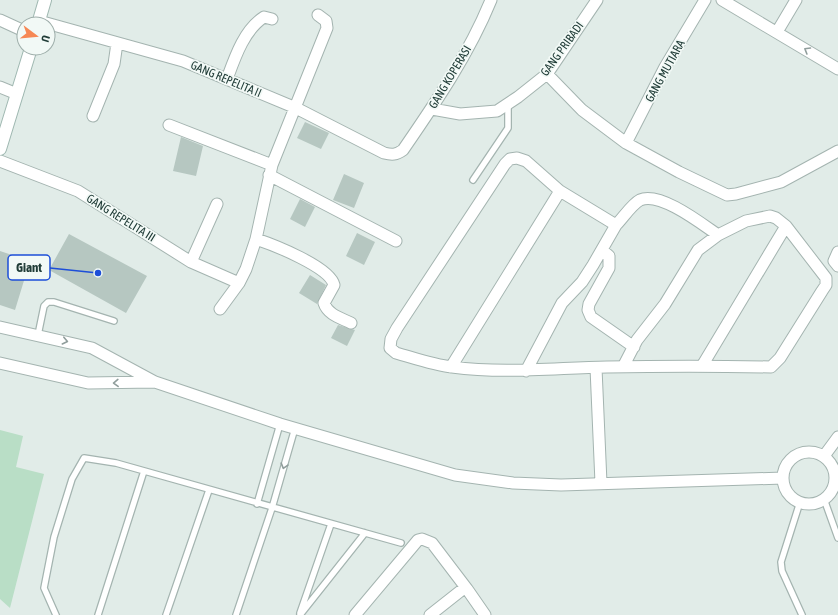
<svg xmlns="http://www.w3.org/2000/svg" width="838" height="615" font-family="'Asap Condensed',sans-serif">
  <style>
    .green { fill: #b9dec6 }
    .building { fill: #b6c7c1 }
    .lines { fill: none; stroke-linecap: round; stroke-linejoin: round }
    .service-casing { stroke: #a4b4b0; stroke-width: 8 }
    .minor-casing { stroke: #a4b4b0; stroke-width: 13 }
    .secondary-casing { stroke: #9fb8b1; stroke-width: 14 }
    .service { stroke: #fff; stroke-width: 5.5 }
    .minor { stroke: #fff; stroke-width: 11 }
    .secondary { stroke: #fff; stroke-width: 12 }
    .oneway { stroke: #909e9c }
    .labels { text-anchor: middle; stroke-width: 3.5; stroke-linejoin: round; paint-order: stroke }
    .street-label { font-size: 12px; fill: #213d38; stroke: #f2f9f6 }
    .leader { fill: none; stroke: #1d4ed8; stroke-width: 1.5 }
    .callout-dot { fill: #1d4ed8; stroke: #f2f9f6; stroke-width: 1.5 }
    .callout { fill: #f2f9f6; stroke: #1d4ed8; stroke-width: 1.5 }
    .callout-label { font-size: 13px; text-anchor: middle; font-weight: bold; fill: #213d38 }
  </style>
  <rect width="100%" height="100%" fill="#e1ece8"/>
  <path class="green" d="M 0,430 L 23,436 L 16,467 L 44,474 L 10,608 L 0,599 Z"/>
  <path class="building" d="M 305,122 L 329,133 L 321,149 L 297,138 Z
    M 181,137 L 203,146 L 196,176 L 173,171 Z
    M 344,174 L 364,183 L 354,208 L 333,200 Z
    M 300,199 L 315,207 L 305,227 L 290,219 Z
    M 357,233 L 375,242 L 364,265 L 346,256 Z
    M 69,234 L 147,276 L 126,313 L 49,270 Z
    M 0,251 L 30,261 L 15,310 L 0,305 Z
    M 310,275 L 326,285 L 317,304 L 299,293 Z
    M 338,325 L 355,330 L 347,346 L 331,338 Z"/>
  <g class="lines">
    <g class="service-casing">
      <path id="service" d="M 473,180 L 508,128 L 508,104
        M 38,335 L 44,306 L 48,302 L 54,302 L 114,321
        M 824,499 L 838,538
        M 800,502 L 781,562 L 782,571 L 802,615
        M 257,504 L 280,424
        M 300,613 L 331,524
        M 56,615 L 44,588 L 54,537 L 72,479 L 84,458 L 116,463 L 401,543
        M 98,615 L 144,471
        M 166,615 L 209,490
        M 236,615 L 272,508 L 295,428
        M 300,615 L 365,533"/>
    </g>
    <g class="minor-casing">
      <path id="minor" d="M 722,0 L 838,69
        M 0,20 L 24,31
        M 39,21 L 183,61 L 296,108 L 384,153 C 392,155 396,155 403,150 C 436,102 469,54 491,0
        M 777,32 L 796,0
        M 547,74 L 582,110 L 626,143 L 679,172 L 727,195 L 736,194 L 781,182 L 838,151
        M 227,79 C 235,57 244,30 264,17 L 272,19
        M 0,87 L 17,94
        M 432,109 L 460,114 L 497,111 L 518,97 L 547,74 L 597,0
        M 93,116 L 114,64 L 117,43
        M 169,125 L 272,165
        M 626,143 L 665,67 L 705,0
        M 0,161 L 78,191 L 191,262 L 239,283
        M 269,175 L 396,241
        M 616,225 C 623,218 632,204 640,200 C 660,191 702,224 718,235
        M 256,239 C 274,245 330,267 334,285 L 324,303 C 328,315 341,318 351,323
        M 602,250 L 609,256 L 609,268 L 589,304 L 588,310 L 591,317 L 634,347
        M 838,252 L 834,261 L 838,266
        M 191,262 L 217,204
        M 220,309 L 239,283 L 246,269 L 256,239 L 272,165 L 327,28 L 326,21 L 318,15
        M 0,327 L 92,348 L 155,382 L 280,424 L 455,475 L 513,483 L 561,485 L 783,478
        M 0,363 L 88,383 L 154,382
        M 702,366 L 786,226
        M 451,367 L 560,191
        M 596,368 L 601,483
        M 526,371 L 562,303 L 582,282 L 593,265 L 616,225 L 560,191 L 526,161 L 517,158 L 510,159 L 505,164 L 397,328 L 391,339 L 390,348 L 396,353 C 414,358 433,365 452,367 C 503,374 555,368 607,367 C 662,366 716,366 771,367 L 780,358 L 822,291 L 826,285 L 826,278 L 786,226 L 776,218 L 770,216 L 746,221 L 718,235 L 698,250 L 665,304 L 637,340 L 623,367
        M783 478a26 26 0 1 1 52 0a26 26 0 1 1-52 0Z
        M 824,456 L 838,437
        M 355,615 L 418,540 L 422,539 L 432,543 L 467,589
        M 430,615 L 463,589 L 467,589 L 485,615"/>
    </g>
    <g class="secondary-casing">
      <path id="secondary" d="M 38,24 L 45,0
        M 0,149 L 31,48"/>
    </g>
    <use href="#service" class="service"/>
    <use href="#minor" class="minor"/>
    <use href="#secondary" class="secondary"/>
  </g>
  <defs><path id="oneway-chevron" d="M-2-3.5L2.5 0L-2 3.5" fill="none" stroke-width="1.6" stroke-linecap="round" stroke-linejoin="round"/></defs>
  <g class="oneway">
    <use href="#oneway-chevron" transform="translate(807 50) rotate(-149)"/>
    <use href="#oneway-chevron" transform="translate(65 341) rotate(13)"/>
    <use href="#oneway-chevron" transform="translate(116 383) rotate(178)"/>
    <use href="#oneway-chevron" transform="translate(284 466) rotate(106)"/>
  </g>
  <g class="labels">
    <g class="street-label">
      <text transform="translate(562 49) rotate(-54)" y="4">GANG PRIBADI</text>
      <text transform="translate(665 71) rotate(-61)" y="4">GANG MUTIARA</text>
      <text transform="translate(450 77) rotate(-59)" y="4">GANG KOPERASI</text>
      <text transform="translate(226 79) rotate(23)" y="4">GANG REPELITA II</text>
      <text transform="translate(121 218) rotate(32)" y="4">GANG REPELITA III</text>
    </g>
  </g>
  <path class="leader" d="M98 273L50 268"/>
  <circle class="callout-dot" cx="98" cy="273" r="4"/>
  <rect class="callout" x="8" y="255" width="42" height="25" rx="4"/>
  <g class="callout-label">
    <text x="29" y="272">Giant</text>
  </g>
  <g transform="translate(36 36) rotate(106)"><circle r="19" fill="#f2f9f6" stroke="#9eaeaa"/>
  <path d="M0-3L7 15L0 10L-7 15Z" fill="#f68855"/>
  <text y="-6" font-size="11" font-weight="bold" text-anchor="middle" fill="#213d38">U</text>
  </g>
</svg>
